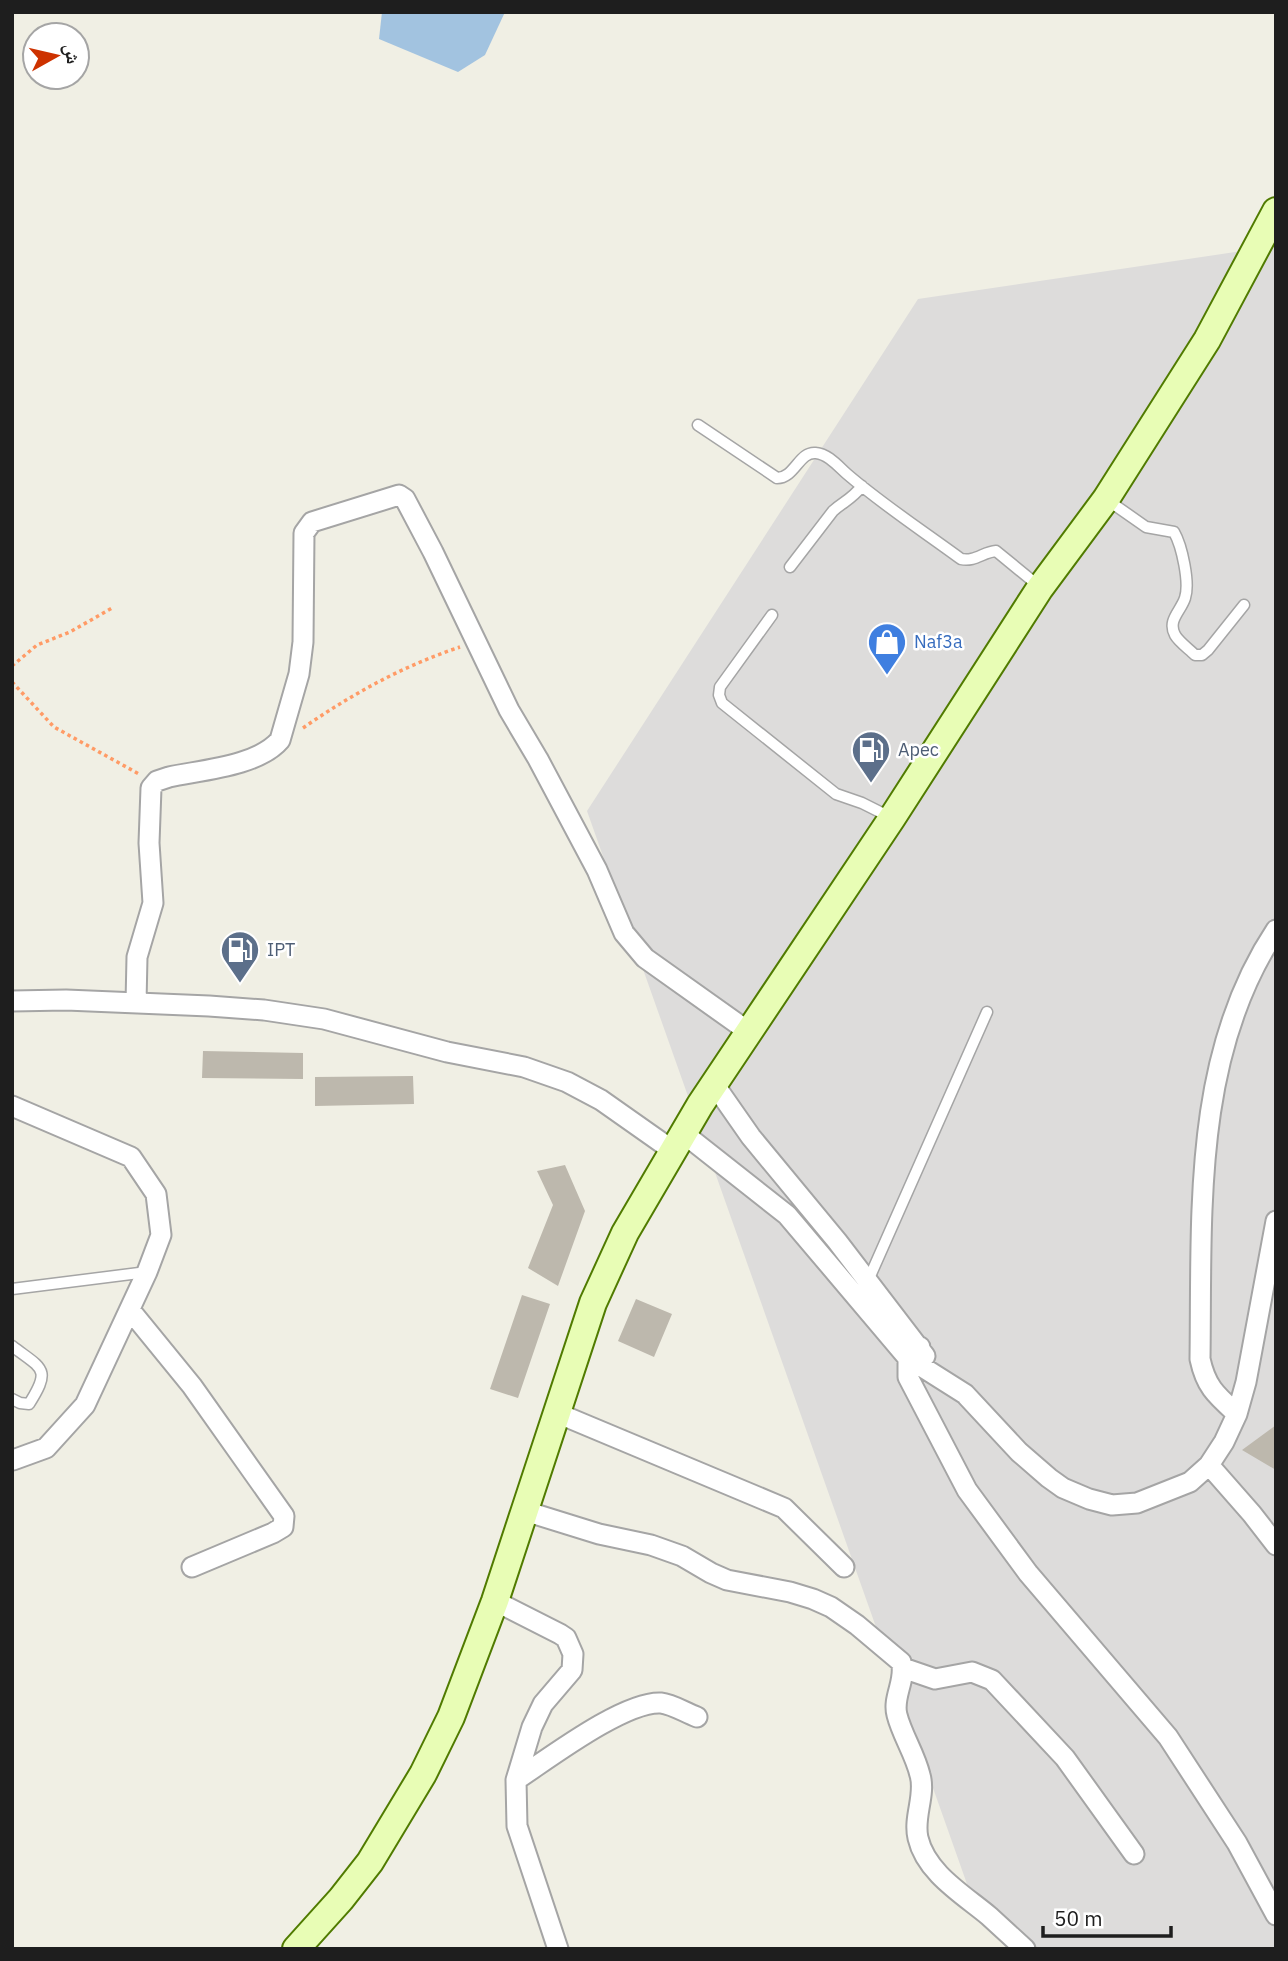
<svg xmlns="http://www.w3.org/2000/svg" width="1288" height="1961" font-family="'IBM Plex Sans','Noto Naskh Arabic',sans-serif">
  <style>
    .residential { fill: #dddcdb }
    .water { fill: #a2c3e0 }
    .building { fill: #bdb8ad }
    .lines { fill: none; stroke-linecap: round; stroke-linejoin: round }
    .service-casing { stroke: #a5a5a5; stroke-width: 13 }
    .minor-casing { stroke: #a5a5a5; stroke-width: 23 }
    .secondary-casing { stroke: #507b00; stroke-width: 30 }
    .path { stroke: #ff9b66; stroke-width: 3.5; stroke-dasharray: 3.5 3.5; stroke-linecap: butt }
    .service { stroke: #fff; stroke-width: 10 }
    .minor { stroke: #fff; stroke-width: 19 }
    .secondary { stroke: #e8fdb5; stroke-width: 26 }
    .labels { text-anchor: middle; stroke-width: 5; stroke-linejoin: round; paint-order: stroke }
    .shop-label { font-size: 18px; fill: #366cbe; stroke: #fff; text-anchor: start }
    .service-label { font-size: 18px; fill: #4e5e75; stroke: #fff; text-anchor: start }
  </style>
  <rect width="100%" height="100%" fill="#f0efe4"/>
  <path class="residential" d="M 1276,246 L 1276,1949 L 1021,1949 L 967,1884 L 587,811 L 918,299 Z"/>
  <path class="water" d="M 382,12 L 505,12 L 485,55 L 458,72 L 379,39 Z"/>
  <path class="building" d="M 203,1051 L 303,1053 L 303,1079 L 202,1078 Z
    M 413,1076 L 414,1104 L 315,1106 L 315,1077 Z
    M 565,1165 L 585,1211 L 558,1286 L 528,1268 L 553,1205 L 537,1171 Z
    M 522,1295 L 550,1304 L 518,1398 L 490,1389 Z
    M 636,1299 L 672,1314 L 654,1357 L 618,1341 Z
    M 1276,1425 L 1276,1470 L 1242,1450 Z"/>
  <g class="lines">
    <g class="service-casing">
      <path id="service" d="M 698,425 L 777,478 C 795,478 799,451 816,453 C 828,454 838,466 847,474 C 883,505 923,531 961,559 C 975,562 983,552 996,551 L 1040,587
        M 1106,499 L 1146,527 L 1174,532 C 1182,546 1190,583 1185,598 C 1181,611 1167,620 1175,635 C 1179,642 1189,649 1195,655 L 1202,655 L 1208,650 L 1244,605
        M 790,567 L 833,511 C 844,501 851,500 862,486
        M 772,615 L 720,687 L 719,695 L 722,703 L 836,794 L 862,803 L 892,818
        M 867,1283 L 987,1012
        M 12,1289 L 147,1272
        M 12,1346 C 42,1369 52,1368 29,1404 L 20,1403 L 12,1399"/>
    </g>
    <g class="minor-casing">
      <path id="minor" d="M 12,1001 L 66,1000 L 209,1006 L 264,1010 L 324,1019 L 447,1052 L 524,1067 L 567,1082 L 601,1100 L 672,1150
        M 136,1003 L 137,957 L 153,903 L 149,843 L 151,788 L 157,781 L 169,777 C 202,770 258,766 280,740 L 299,674 L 303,642 L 304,533 L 312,522 L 399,495 L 405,499 L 433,552 L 509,710 L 538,759 L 597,870 L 624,933 L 645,958 L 749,1032
        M 714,1084 L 751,1137 L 837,1241 L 925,1356
        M 12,1106 L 131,1157 L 156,1194 L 161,1235 L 147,1272 L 85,1405 L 46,1448 L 13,1460
        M 683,1133 L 787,1215 L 908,1358 L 965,1394 L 1019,1452 L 1049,1478 L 1063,1488 L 1089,1499 L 1112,1505 L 1137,1503 L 1190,1482 L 1209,1465 L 1224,1442 L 1237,1414 L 1246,1382 L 1276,1221
        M 130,1310 L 192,1386 L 284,1516 L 283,1527 L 273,1533 L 192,1567
        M 920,1347 L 908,1358 L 908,1377 L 967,1490 L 1028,1573 L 1168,1737 L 1237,1843 L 1276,1915
        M 557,1413 L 784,1508 L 844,1567
        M 1237,1414 C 1216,1395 1206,1387 1200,1359 C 1202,1214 1192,1056 1276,930
        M 1209,1465 L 1252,1514 L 1276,1545
        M 525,1511 L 599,1534 L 651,1545 L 682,1556 L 711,1573 L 727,1580 L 790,1592 L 813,1599 L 831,1607 L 857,1625 L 901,1662 C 907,1679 892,1697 897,1715 C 902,1735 915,1754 920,1775 C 926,1795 913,1817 918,1838 C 926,1873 964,1895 989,1916 C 1001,1927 1013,1938 1025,1949
        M 495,1601 L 560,1634 L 566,1638 L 573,1654 L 572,1670 L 543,1704 L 532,1727 L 516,1780 L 517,1826 L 558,1949
        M 903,1668 L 935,1679 L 972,1672 L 992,1680 L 1065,1758 L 1134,1854
        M 516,1780 C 548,1759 624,1701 661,1703 C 672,1704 686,1713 697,1717"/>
    </g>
    <g class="secondary-casing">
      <path id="secondary" d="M 296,1949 L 341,1899 L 370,1862 L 423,1774 L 451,1717 L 495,1601 L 593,1303 L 625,1233 L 700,1105 L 892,818 L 1040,588 L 1106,499 L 1207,340 L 1276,211"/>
    </g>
    <path class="path" d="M 12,666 L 37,645 L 70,632 L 112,608
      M 12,682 L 54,727 L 139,774
      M 303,728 C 352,694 403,666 460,647"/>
    <use href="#service" class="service"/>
    <use href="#minor" class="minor"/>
    <use href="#secondary" class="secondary"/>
  </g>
  <defs>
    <g id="shop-pin" transform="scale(2.0125)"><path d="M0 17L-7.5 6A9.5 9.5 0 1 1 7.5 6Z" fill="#3f7fe0" stroke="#fff"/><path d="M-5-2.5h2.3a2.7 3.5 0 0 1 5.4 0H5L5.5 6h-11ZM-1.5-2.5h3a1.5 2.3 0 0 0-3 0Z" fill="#fff"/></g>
    <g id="fuel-pin" transform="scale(2.0125)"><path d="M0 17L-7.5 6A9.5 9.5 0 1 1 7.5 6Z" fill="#5c6f8a" stroke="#fff"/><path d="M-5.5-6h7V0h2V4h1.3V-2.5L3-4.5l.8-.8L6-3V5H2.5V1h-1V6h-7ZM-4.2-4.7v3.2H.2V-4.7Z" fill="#fff"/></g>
  </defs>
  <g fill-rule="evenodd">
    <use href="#shop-pin" x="887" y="642"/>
    <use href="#fuel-pin" x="871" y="750"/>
    <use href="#fuel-pin" x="240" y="950"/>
  </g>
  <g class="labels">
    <g class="shop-label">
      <text x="914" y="648">Naf3a</text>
    </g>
    <g class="service-label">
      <text x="898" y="756">Apec</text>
      <text x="267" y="956">IPT</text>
    </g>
  </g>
  <rect width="1288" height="1961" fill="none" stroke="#1e1e1e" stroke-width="28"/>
  <g transform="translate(56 56) rotate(82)"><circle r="33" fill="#ffffff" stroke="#a5a5a5" stroke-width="2"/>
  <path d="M0-5L12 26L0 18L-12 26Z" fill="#cd3200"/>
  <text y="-10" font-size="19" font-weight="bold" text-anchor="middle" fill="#1e1e1e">ش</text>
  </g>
  <path d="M1043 1926v10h128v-10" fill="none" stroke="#1e1e1e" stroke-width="3.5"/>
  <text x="1054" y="1926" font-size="21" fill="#1e1e1e" stroke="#ffffff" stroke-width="5" paint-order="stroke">50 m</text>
</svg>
